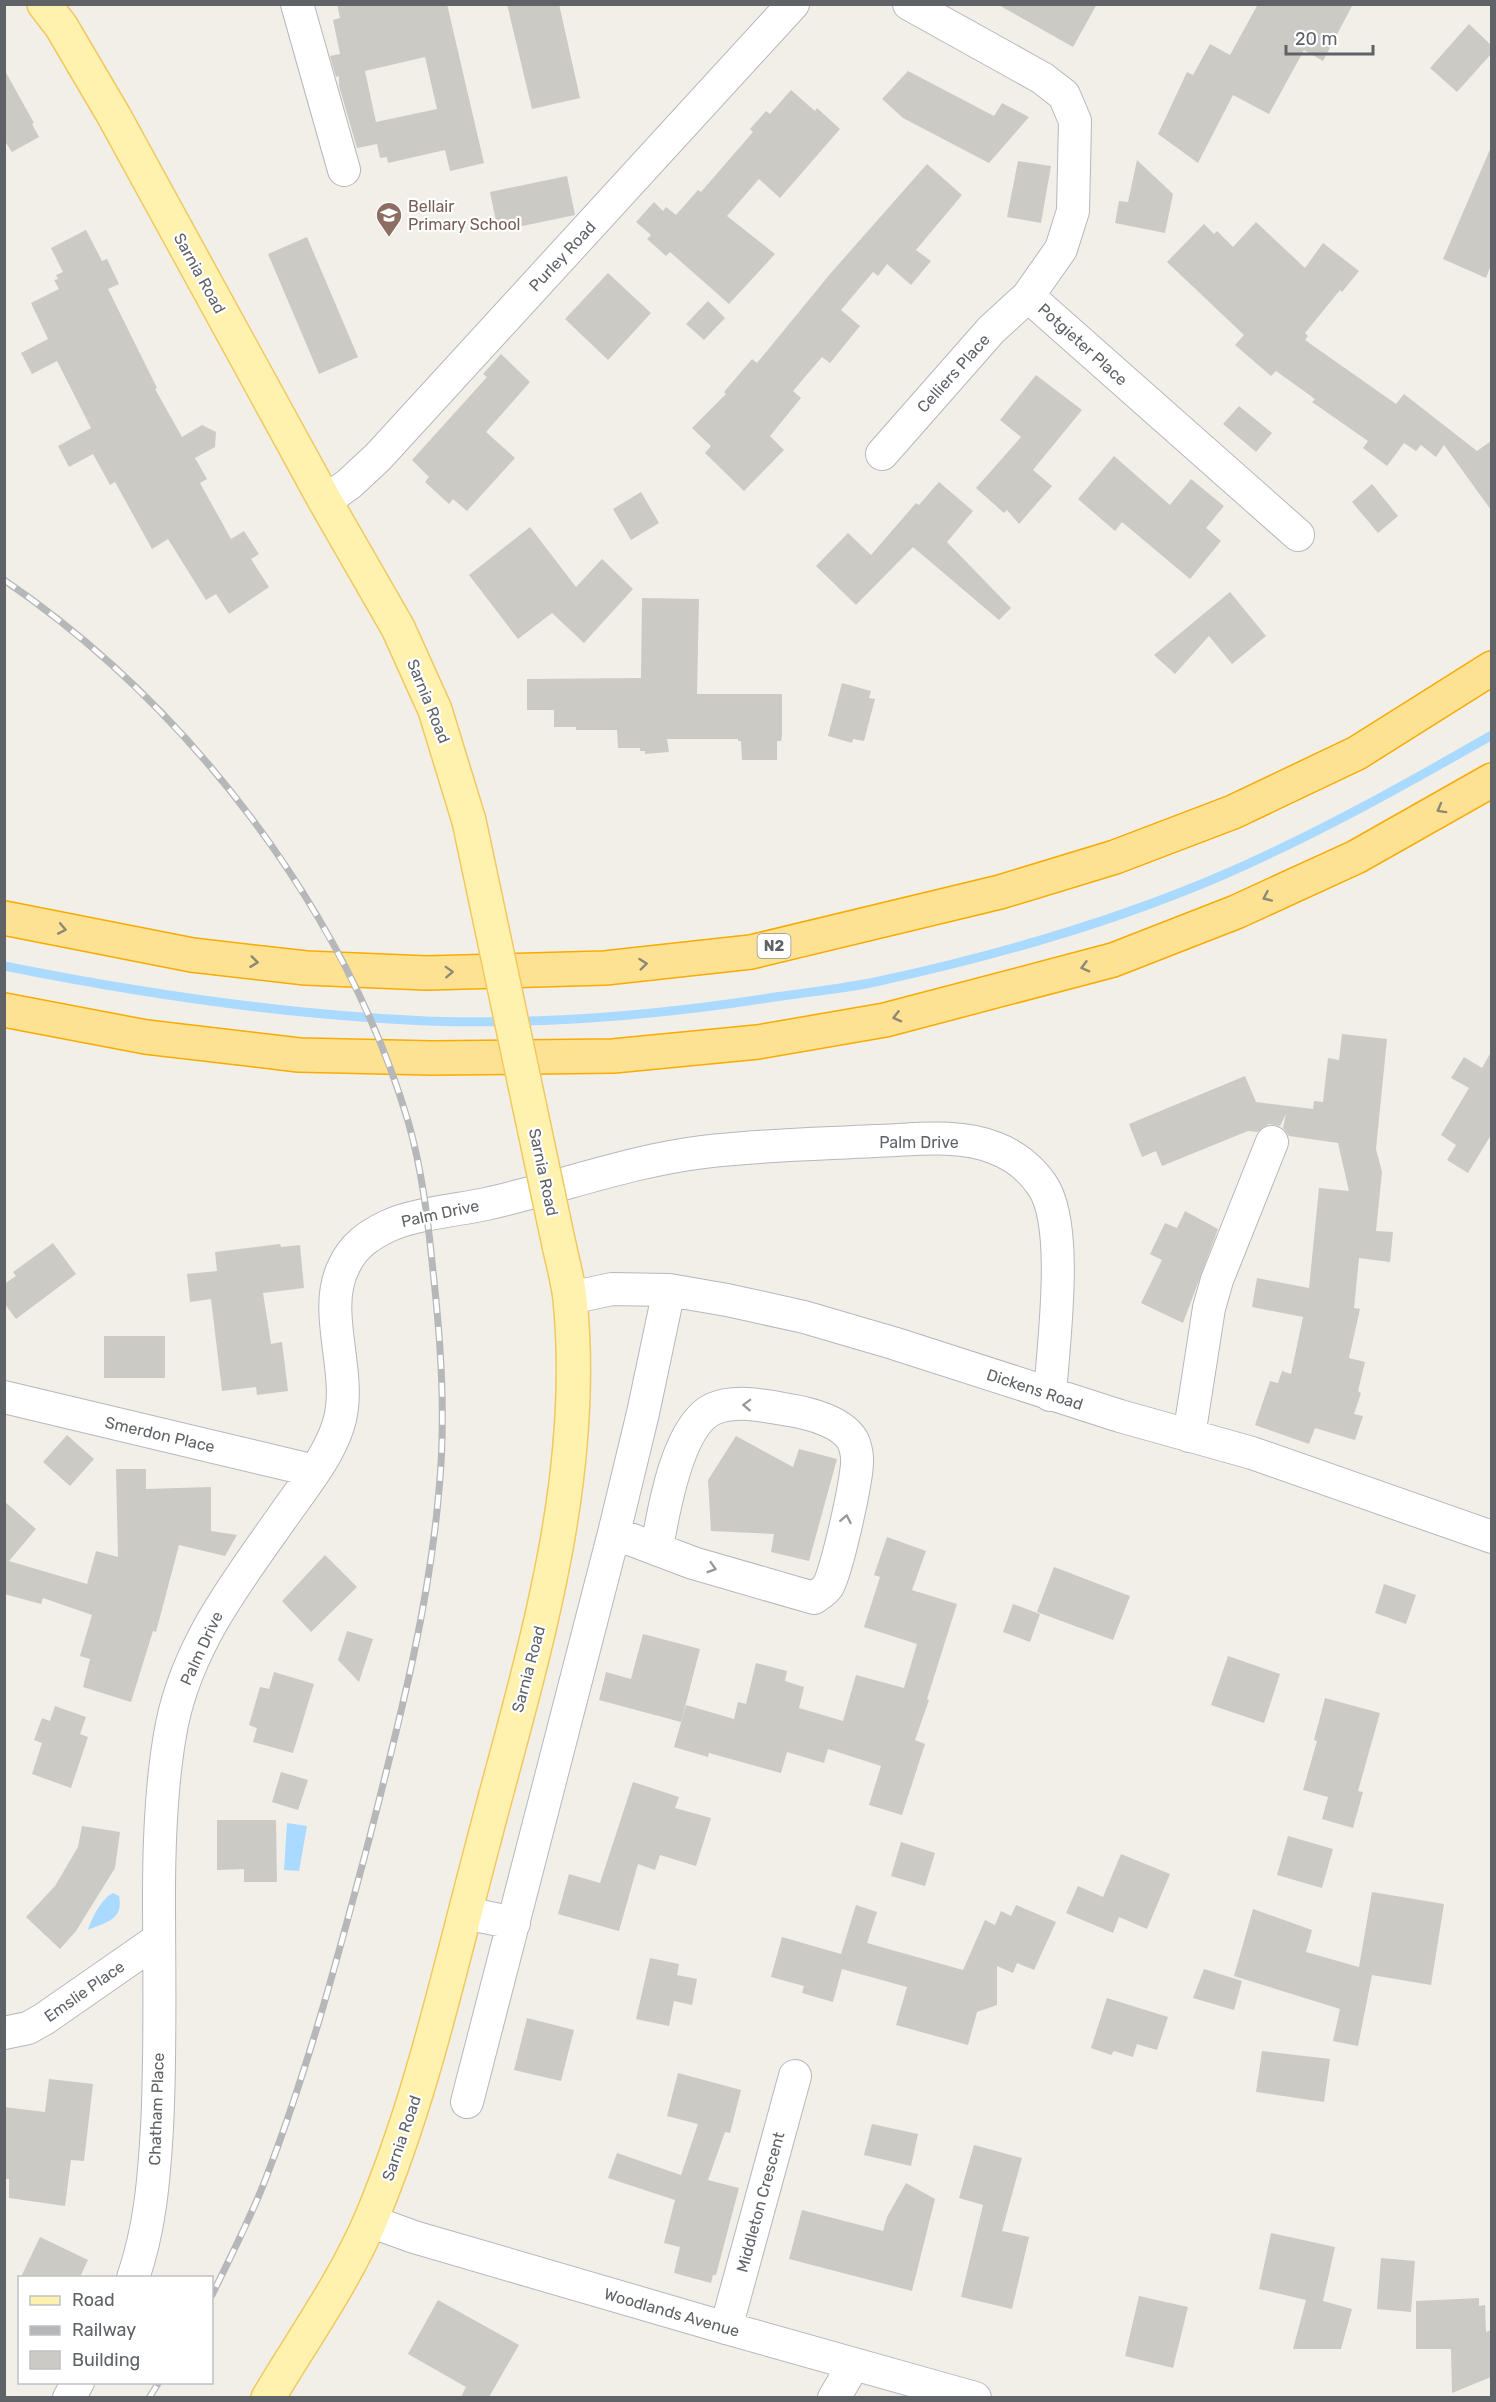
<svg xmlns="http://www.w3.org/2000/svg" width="1496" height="2402" font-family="Rubik,sans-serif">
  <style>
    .water { fill: #aadaff }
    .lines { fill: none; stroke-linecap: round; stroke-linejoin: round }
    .stream { stroke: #aadaff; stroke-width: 9 }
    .building { fill: #cccac5; fill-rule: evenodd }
    .minor-casing { stroke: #b5b8bc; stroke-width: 34 }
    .major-casing { stroke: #f2c960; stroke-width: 36 }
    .highway-casing { stroke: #f9ab00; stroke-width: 36 }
    .minor { stroke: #fff; stroke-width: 32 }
    .major { stroke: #fff2af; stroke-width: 33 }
    .highway { stroke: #fde293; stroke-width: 33 }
    .rail-casing { stroke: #b6b7b8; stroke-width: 7 }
    .rail { stroke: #fff; stroke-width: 4.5; stroke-dasharray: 14; stroke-linecap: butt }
    .major-bridge-casing { stroke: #f2c960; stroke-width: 36; stroke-linecap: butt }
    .major-bridge { stroke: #fff2af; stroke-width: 33 }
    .oneway { stroke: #8e8975 }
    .oneway2 { stroke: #979a9d }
    .labels { text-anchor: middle; stroke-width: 4.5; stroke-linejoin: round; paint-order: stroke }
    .shield { fill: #fff; stroke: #8f9295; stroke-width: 1.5 }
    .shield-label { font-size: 15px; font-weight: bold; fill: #5f6368 }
    .education-label { font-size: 16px; fill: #785e54; stroke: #fff; text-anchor: start }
    .street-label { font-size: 16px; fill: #5f6368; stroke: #fff }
  </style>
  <rect width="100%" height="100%" fill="#f1efe8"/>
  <path class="water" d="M 287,1823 L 307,1826 L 299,1871 L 284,1870 Z
    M 113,1893 L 119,1896 C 124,1920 106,1922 88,1930 C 92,1918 101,1899 113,1893 Z"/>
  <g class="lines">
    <path class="stream" d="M 4,966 C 144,994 285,1015 427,1021 C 544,1025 661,1015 775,997 C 808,992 842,989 875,982 C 991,957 1114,922 1223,875 C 1317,834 1403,786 1492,735"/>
  </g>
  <path class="building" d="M 337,4 L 447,4 L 484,163 L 450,171 L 445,150 L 388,163 L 387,157 L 380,158 L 377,144 L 357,148 L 339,86 L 339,76 L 336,77 L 330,56 L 340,54 L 333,20 L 340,18 ZM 425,57 L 437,109 L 376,122 L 365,71 Z
    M 507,4 L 559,4 L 580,98 L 532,109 Z
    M 997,4 L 1097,4 L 1073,47 Z
    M 1258,4 L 1353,4 L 1323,61 L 1304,50 L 1269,114 L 1233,95 L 1198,163 L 1158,134 L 1187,72 L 1193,75 L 1210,44 L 1230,55 Z
    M 1469,24 L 1491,45 L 1491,54 L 1457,92 L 1430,68 Z
    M 4,69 L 34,123 L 32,124 L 39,137 L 12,152 L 4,140 Z
    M 908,71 L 994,116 L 1002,103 L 1029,117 L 989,163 L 903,118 L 882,99 Z
    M 791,90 L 815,111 L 817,108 L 840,129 L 780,198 L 759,179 L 727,216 L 775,254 L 729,304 L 670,252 L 666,256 L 647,239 L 651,235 L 636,222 L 654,202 L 663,211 L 666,207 L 676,215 L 698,190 L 701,192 L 753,132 L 750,129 L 766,111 L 770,114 Z
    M 1491,147 L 1491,265 L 1486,278 L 1443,259 Z
    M 1137,160 L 1173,194 L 1165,233 L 1115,223 L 1119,201 L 1128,202 Z
    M 1018,161 L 1051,166 L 1041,223 L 1007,217 Z
    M 927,164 L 962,195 L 916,250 L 931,261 L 911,285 L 887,264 L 878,276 L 873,272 L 841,310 L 860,326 L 830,363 L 822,357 L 793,391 L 801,398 L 770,436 L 784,450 L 744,491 L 705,453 L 711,446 L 692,428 L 726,394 L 724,392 L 752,359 L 757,363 L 830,274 Z
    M 567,176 L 575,215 L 498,231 L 490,192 Z
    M 1256,222 L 1305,268 L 1323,243 L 1359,271 L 1342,292 L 1340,290 L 1305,333 L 1308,336 L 1305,340 L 1396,404 L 1404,394 L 1477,451 L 1491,441 L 1491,510 L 1444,445 L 1436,457 L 1421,445 L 1416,451 L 1404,443 L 1387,466 L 1363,448 L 1368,441 L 1312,402 L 1315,399 L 1276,371 L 1271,376 L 1235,345 L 1244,335 L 1167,262 L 1204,224 L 1214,234 L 1217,231 L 1233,247 Z
    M 86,230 L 102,261 L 107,259 L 119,284 L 108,289 L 157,388 L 155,389 L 182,437 L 202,425 L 216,432 L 215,447 L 195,458 L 207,479 L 200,483 L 231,539 L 244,531 L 259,554 L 251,559 L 269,587 L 229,614 L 216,594 L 206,600 L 168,539 L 152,549 L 115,482 L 110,485 L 93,454 L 69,467 L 58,446 L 91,428 L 57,361 L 32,374 L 21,353 L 48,339 L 31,303 L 59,289 L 54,280 L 58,279 L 56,275 L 63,272 L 51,248 Z
    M 307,237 L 358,357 L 319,374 L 268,254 Z
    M 608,273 L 651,313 L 608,360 L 565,319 Z
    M 708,301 L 725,318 L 704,340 L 686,324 Z
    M 501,354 L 530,382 L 486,432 L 515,458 L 467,511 L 453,499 L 449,504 L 425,482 L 429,477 L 412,460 L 487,377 L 483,374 Z
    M 1036,375 L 1082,410 L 1033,470 L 1052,486 L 1019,524 L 1007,510 L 1004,513 L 976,488 L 1021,437 L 1000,420 Z
    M 1239,406 L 1272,433 L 1256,452 L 1223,424 Z
    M 1114,456 L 1170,505 L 1191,479 L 1224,506 L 1206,528 L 1221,541 L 1190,579 L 1122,522 L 1115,531 L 1078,499 Z
    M 939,482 L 973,511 L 947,542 L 1011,608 L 999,620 L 913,547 L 856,605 L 816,566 L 848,533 L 871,555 L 916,503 L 919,505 Z
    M 1372,484 L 1398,516 L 1378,533 L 1352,502 Z
    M 641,492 L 659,523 L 631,540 L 613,509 Z
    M 530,527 L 576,587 L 602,559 L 633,589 L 584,643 L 552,613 L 518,639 L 469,575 Z
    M 1230,592 L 1266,636 L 1232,664 L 1209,636 L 1175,674 L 1154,655 Z
    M 642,598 L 699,599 L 697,694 L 782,694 L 782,736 L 781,741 L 777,741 L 777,760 L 742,760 L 741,741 L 738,741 L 738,739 L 667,739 L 669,752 L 645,754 L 645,751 L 640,751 L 640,748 L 618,748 L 617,730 L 576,730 L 576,727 L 554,727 L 554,710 L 527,710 L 527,679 L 641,678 Z
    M 842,683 L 871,691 L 869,698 L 875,699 L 864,741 L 853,739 L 852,743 L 828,736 Z
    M 1342,1034 L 1387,1039 L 1376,1149 L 1382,1172 L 1376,1231 L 1393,1232 L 1390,1262 L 1359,1258 L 1354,1308 L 1360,1309 L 1349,1358 L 1365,1362 L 1358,1391 L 1361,1393 L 1354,1414 L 1363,1416 L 1355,1440 L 1315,1428 L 1309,1444 L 1255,1425 L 1270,1381 L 1278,1383 L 1282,1371 L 1291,1374 L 1303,1317 L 1252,1307 L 1257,1278 L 1309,1288 L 1319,1188 L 1349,1191 L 1338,1143 L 1289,1136 L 1283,1128 L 1286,1114 L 1280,1126 L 1269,1124 L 1258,1132 L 1248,1131 L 1162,1166 L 1156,1151 L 1142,1157 L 1129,1124 L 1245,1076 L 1256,1102 L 1313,1109 L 1314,1101 L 1323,1102 L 1328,1058 L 1339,1060 Z
    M 1491,1052 L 1491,1135 L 1468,1173 L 1447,1160 L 1456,1145 L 1441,1135 L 1469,1088 L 1451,1078 L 1464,1057 L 1482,1068 Z
    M 1185,1211 L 1218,1229 L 1183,1323 L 1141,1303 L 1162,1260 L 1150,1254 L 1165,1223 L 1177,1228 Z
    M 53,1243 L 76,1274 L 16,1319 L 4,1303 L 4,1284 L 16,1276 L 13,1272 Z
    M 280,1244 L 281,1247 L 300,1245 L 304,1288 L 263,1293 L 271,1344 L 282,1342 L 288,1391 L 257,1395 L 256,1387 L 222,1391 L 211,1299 L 190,1302 L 187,1274 L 217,1271 L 215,1252 Z
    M 104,1336 L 165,1336 L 165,1378 L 104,1378 Z
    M 67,1435 L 94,1459 L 70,1486 L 43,1462 Z
    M 736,1436 L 793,1467 L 799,1449 L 837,1459 L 809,1561 L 771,1552 L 774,1534 L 711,1531 L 708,1480 Z
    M 116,1469 L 146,1469 L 146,1489 L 211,1487 L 211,1531 L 237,1535 L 225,1556 L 179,1545 L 156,1632 L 153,1631 L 131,1702 L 83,1687 L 90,1659 L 80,1656 L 92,1615 L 43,1598 L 41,1604 L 4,1594 L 4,1501 L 36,1529 L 9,1561 L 87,1584 L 96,1551 L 118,1557 Z
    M 887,1537 L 926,1551 L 912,1590 L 957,1604 L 927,1699 L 929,1700 L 915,1740 L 925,1744 L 902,1815 L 869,1805 L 881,1766 L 828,1749 L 824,1763 L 787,1752 L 781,1773 L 709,1753 L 708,1757 L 674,1747 L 686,1705 L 734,1719 L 738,1702 L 746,1704 L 756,1663 L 787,1671 L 785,1681 L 804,1687 L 799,1708 L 843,1721 L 856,1675 L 904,1688 L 917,1644 L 864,1627 L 880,1577 L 874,1575 Z
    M 325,1555 L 357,1587 L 311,1632 L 282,1601 Z
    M 1054,1567 L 1130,1596 L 1113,1640 L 1037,1612 Z
    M 1384,1584 L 1416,1595 L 1406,1624 L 1375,1613 Z
    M 1013,1604 L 1040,1614 L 1030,1642 L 1003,1632 Z
    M 347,1631 L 373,1639 L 359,1682 L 338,1660 Z
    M 643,1634 L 700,1649 L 681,1722 L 599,1700 L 606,1672 L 631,1679 Z
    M 1228,1656 L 1280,1674 L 1264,1723 L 1211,1705 Z
    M 274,1672 L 314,1684 L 293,1753 L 253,1742 L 257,1728 L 249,1725 L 260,1687 L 269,1689 Z
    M 1325,1698 L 1380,1713 L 1358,1791 L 1363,1792 L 1353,1828 L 1322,1819 L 1328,1797 L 1303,1790 L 1317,1741 L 1314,1740 Z
    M 55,1706 L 86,1717 L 80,1734 L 88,1737 L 71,1788 L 32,1774 L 42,1743 L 34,1740 L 42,1718 L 50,1721 Z
    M 281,1772 L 308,1780 L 298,1810 L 272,1802 Z
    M 633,1782 L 679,1797 L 675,1808 L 711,1818 L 696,1866 L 660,1855 L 655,1870 L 638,1864 L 619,1931 L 558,1914 L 569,1874 L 600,1883 Z
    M 217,1820 L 276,1820 L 277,1882 L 244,1882 L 244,1869 L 217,1870 Z
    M 82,1826 L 120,1832 L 115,1868 L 76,1931 L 60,1949 L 26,1917 L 55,1886 L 78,1847 Z
    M 1288,1836 L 1333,1849 L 1322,1888 L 1277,1875 Z
    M 901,1842 L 935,1853 L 925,1886 L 891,1876 Z
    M 1121,1854 L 1170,1874 L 1147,1929 L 1119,1917 L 1113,1933 L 1066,1913 L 1078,1886 L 1103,1897 Z
    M 1372,1892 L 1444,1904 L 1431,1985 L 1372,1975 L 1358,2046 L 1333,2041 L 1340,2009 L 1234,1976 L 1253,1909 L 1312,1930 L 1306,1952 L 1359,1967 Z
    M 856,1905 L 877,1912 L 867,1943 L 963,1970 L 985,1920 L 995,1925 L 1001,1911 L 1011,1916 L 1016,1905 L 1056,1922 L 1034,1970 L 1017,1963 L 1013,1973 L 997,1966 L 997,2005 L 977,2012 L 968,2045 L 896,2025 L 907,1987 L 842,1969 L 833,2002 L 802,1993 L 804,1986 L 771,1977 L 782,1937 L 841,1954 Z
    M 650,1958 L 679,1964 L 677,1975 L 697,1979 L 692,2005 L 674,2001 L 669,2026 L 636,2019 Z
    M 1204,1969 L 1242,1981 L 1234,2010 L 1193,1998 Z
    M 1107,1998 L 1168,2017 L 1157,2050 L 1137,2044 L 1133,2057 L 1114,2051 L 1111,2055 L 1091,2048 Z
    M 527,2018 L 574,2030 L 561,2081 L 514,2070 Z
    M 1262,2051 L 1330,2059 L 1324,2102 L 1256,2092 Z
    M 678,2073 L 741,2090 L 730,2133 L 725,2132 L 708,2180 L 739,2188 L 716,2275 L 713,2275 L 711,2283 L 674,2273 L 680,2247 L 664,2243 L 675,2200 L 608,2178 L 617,2153 L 681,2175 L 698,2124 L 667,2116 Z
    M 49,2079 L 93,2084 L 84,2161 L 71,2160 L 65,2206 L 9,2198 L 9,2179 L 4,2179 L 4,2107 L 45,2112 Z
    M 872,2124 L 918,2134 L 911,2166 L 864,2155 Z
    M 974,2145 L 1022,2158 L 1002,2231 L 1029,2237 L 1012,2309 L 961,2297 L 983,2205 L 959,2198 Z
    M 906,2183 L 935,2199 L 912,2291 L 789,2259 L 802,2210 L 883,2231 L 887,2217 Z
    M 1271,2233 L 1335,2247 L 1323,2301 L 1352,2309 L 1341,2349 L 1293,2349 L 1306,2300 L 1259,2289 Z
    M 40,2237 L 88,2260 L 80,2277 L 21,2277 Z
    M 1381,2258 L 1415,2261 L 1411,2312 L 1377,2309 Z
    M 1139,2296 L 1188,2307 L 1173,2368 L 1125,2356 Z
    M 1479,2298 L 1479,2306 L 1485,2305 L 1486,2332 L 1491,2330 L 1491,2377 L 1452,2393 L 1451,2349 L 1416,2349 L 1416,2301 Z
    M 438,2300 L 519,2345 L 489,2397 L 461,2397 L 466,2387 L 408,2354 Z"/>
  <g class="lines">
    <g class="minor-casing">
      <path id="minor" d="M 297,4 L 344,170
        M 1028,296 L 1298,535
        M 882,454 L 991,330 L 1028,296 L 1061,249 L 1073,211 L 1075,121 L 1064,95 L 1042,78 L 909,4
        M 325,501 L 349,484 L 378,457 L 793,4
        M 570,1298 L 612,1289 L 669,1290 L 727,1300 L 804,1317 L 893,1343 L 1120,1416 L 1252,1453 L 1492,1537
        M 4,1397 L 315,1471
        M 1189,1436 L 1209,1308 L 1217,1280 L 1272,1142
        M 614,1533 L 693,1563 L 814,1598 C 818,1595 825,1591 828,1586 C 836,1574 859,1474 857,1458 C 857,1454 855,1445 853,1441 C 843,1422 809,1413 789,1410 C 766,1406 736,1399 713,1409 C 677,1426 663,1513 657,1548
        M 465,1913 L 514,1923
        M 4,2033 L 28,2028 L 44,2019 L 159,1939
        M 467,2102 L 614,1533 L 643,1413 L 669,1290
        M 370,2221 L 414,2237 L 726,2328 L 975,2398
        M 133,2278 C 150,2229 154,2179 157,2128 C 161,2051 159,1973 159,1895 C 159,1839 161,1780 172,1724 C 189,1642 239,1579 286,1512 C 305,1485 328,1457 338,1426 C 355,1375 320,1313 344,1266 C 353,1246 369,1235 388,1226 C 413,1214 458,1210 486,1204 C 558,1188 629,1161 703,1152 C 760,1145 817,1144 875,1141 C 913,1140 958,1133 995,1148 C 1014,1155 1031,1169 1042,1185 C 1070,1225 1053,1345 1050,1395
        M 726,2328 L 795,2076
        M 69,2398 L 78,2382
        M 834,2398 L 854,2364"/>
    </g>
    <g class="major-casing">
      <path id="major" d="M 44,4 L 61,26 L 114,116 L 325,501 L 398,628 L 435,710 L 469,821
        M 268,2398 C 303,2339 344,2282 371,2219 C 420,2103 447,1980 479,1859 C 526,1676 589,1491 570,1299 C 568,1281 563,1263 559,1245"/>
    </g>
    <g class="highway-casing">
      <path id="highway" d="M 4,918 L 192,955 L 306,968 L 427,973 L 605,968 L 751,952 L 1000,892 L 1115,857 L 1233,812 L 1357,753 L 1492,668
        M 4,1010 L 146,1037 L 299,1055 L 432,1058 L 613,1056 L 758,1042 L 885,1020 L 1113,960 L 1236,912 L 1356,857 L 1492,780"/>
    </g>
    <use href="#minor" class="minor"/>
    <use href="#major" class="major"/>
    <use href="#highway" class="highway"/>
    <g class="rail-casing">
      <path id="rail" d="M 4,580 C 188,705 344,908 408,1121 C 422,1169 428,1221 433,1271 C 441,1344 446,1417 439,1490 C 429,1608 399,1722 370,1836 C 339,1953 308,2070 264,2183 C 249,2221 230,2258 212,2295
        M 149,2398 L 159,2382"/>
    </g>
    <use href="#rail" class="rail"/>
    <g class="major-bridge-casing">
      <path id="major-bridge" d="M 469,821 L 559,1245"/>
    </g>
    <use href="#major-bridge" class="major-bridge"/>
  </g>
  <defs><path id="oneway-chevron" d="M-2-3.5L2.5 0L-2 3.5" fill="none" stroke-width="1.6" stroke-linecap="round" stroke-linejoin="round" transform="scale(1.5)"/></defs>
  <g class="oneway">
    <use href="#oneway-chevron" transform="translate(1441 809) rotate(151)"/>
    <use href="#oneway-chevron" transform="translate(1267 897) rotate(156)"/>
    <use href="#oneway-chevron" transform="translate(62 929) rotate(11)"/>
    <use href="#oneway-chevron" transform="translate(254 962) rotate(7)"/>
    <use href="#oneway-chevron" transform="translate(643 964) rotate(-6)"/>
    <use href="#oneway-chevron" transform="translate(1085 967) rotate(165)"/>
    <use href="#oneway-chevron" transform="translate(449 972) rotate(-2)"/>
    <use href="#oneway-chevron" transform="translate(897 1017) rotate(166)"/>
  </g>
  <g class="oneway2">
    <use href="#oneway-chevron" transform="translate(747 1405) rotate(-178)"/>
    <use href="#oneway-chevron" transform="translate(846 1519) rotate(-79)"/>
    <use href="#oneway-chevron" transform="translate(712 1568) rotate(17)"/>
  </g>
  <defs>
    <g id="school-pin" transform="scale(1.35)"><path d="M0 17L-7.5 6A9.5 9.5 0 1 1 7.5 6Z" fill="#8d6e63" stroke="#fff"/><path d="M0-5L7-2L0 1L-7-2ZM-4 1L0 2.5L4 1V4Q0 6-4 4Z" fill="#fff"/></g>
  </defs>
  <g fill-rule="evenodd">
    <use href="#school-pin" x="389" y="215"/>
  </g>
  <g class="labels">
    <rect class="shield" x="757.5" y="934" width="33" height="24" rx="4.5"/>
    <g class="shield-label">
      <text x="774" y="951">N2</text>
    </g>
    <g class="education-label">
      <text x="408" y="212">Bellair<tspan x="408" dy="18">Primary School</tspan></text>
    </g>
    <g class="street-label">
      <text transform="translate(562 256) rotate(-47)" y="6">Purley Road</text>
      <text transform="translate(200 273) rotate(61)" y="6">Sarnia Road</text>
      <text transform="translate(1083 344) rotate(42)" y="6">Potgieter Place</text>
      <text transform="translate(953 373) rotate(-48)" y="6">Celliers Place</text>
      <text transform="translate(429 701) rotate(68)" y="6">Sarnia Road</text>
      <text x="919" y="1148">Palm Drive</text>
      <text transform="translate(544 1172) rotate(78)" y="6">Sarnia Road</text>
      <text transform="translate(440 1213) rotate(-12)" y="6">Palm Drive</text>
      <text transform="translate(1035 1389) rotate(18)" y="6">Dickens Road</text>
      <text transform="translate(160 1434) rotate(13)" y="6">Smerdon Place</text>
      <text transform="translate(201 1648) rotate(-65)" y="6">Palm Drive</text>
      <text transform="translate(528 1669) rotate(-75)" y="6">Sarnia Road</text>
      <text transform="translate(84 1991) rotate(-35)" y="6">Emslie Place</text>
      <text transform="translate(156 2109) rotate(-88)" y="6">Chatham Place</text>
      <text transform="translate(401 2138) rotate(-71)" y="6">Sarnia Road</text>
      <text transform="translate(760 2202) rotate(-75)" y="6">Middleton Crescent</text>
      <text transform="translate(672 2312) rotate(16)" y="6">Woodlands Avenue</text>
    </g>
  </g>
  <rect width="1496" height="2402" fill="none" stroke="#5f6368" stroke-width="12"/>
  <rect x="18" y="2276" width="195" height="108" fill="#ffffff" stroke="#bfc1c3" stroke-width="1.5"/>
  <rect x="30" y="2296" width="30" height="9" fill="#fff2af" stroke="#bfc1c3" stroke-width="1.5"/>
  <text x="72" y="2306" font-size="18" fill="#5f6368">Road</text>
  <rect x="30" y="2326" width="30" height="9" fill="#b6b7b8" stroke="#bfc1c3" stroke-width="1.5"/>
  <text x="72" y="2336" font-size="18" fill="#5f6368">Railway</text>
  <rect x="30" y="2351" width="30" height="18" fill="#cccac5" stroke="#bfc1c3" stroke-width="1.5"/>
  <text x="72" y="2366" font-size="18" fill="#5f6368">Building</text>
  <path d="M1286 45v9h87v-9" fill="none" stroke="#5f6368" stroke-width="3"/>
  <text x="1295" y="45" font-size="18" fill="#5f6368" stroke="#ffffff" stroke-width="4.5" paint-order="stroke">20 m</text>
</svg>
